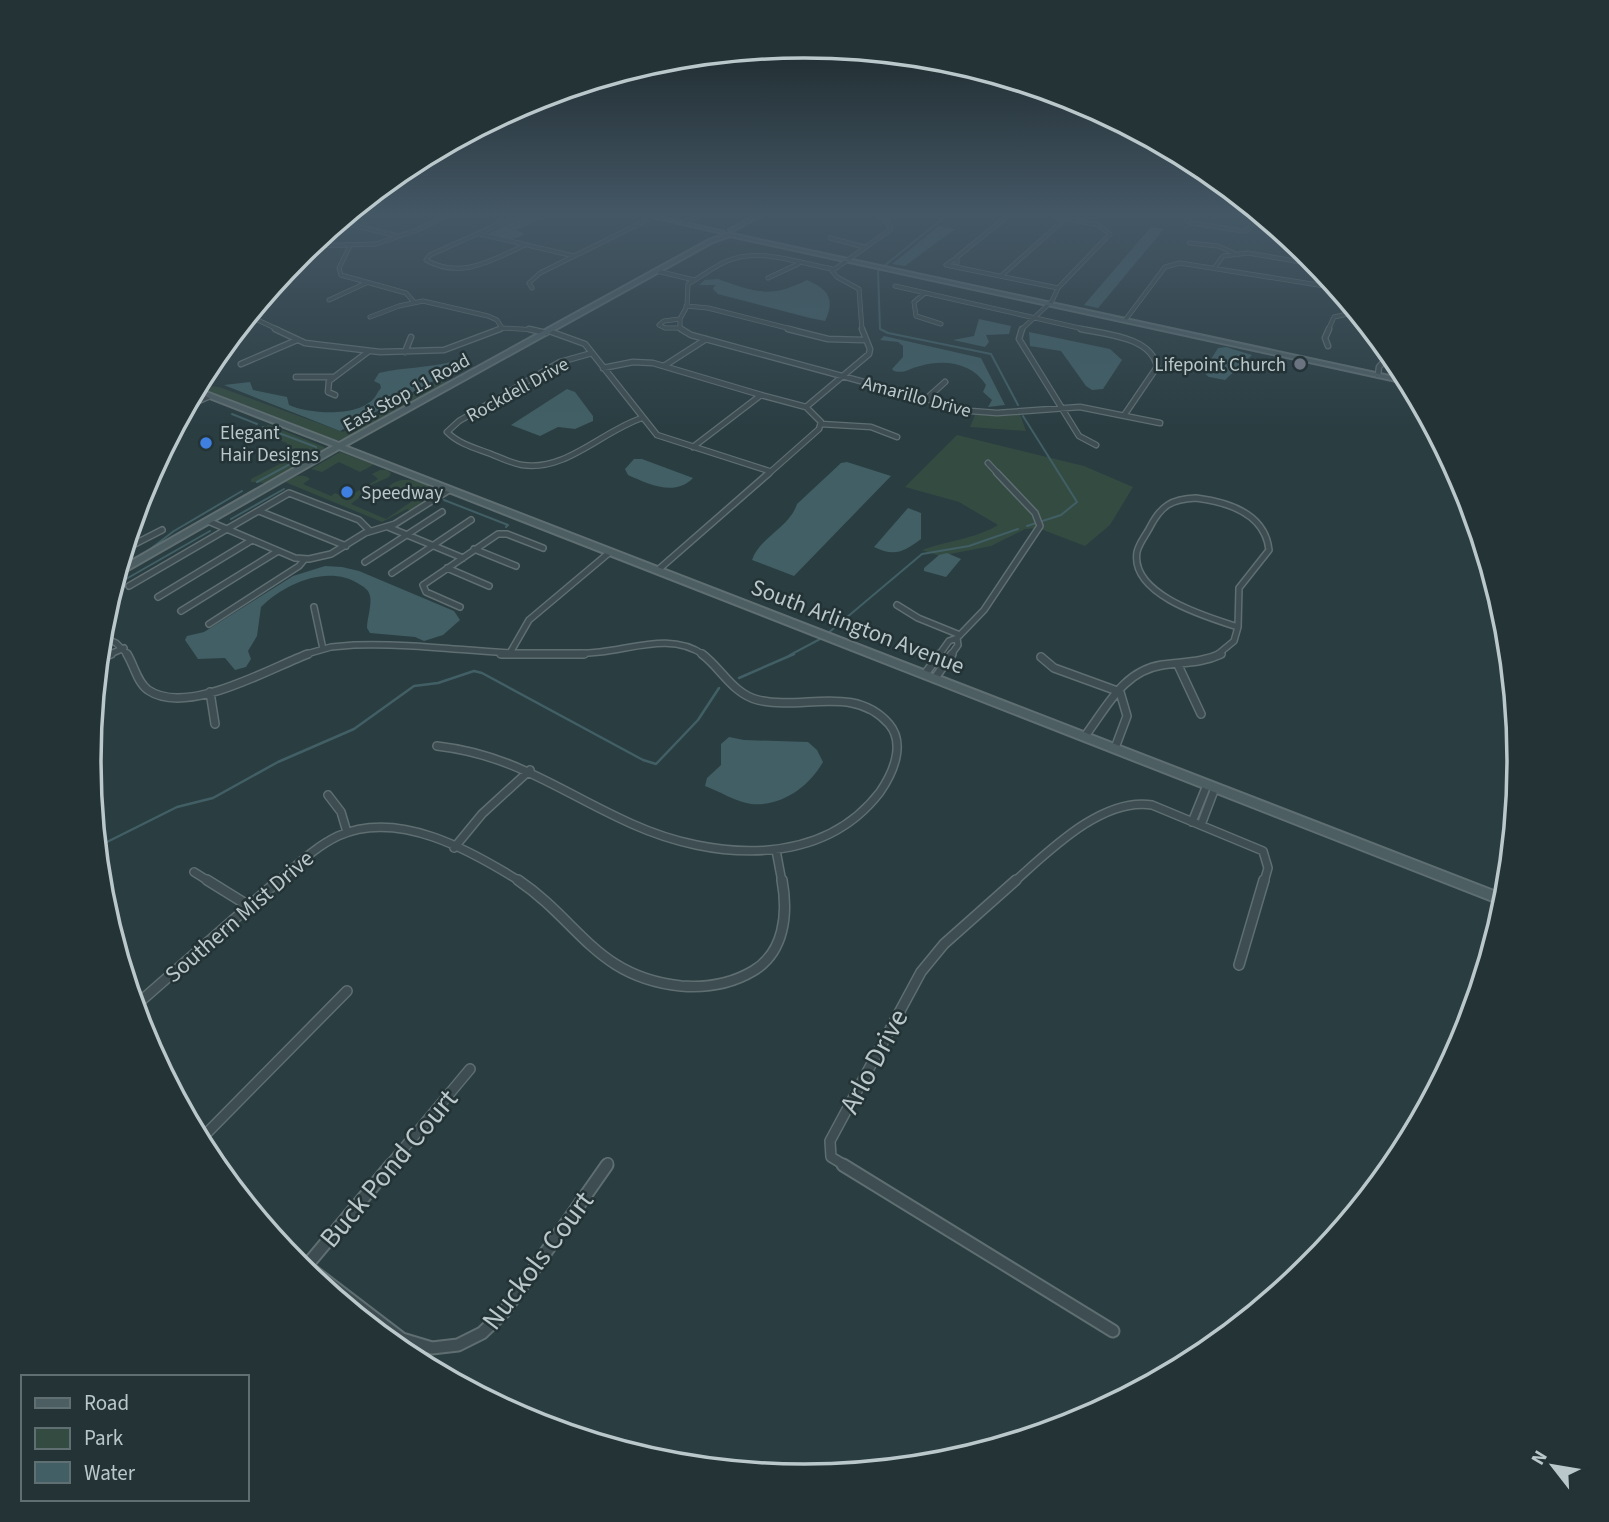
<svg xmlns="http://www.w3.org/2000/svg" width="1609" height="1522" font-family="'Source Sans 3',sans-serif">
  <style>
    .green { fill: #344b42 }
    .water { fill: #415f65 }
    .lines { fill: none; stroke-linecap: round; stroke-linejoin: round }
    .stream-far1 { stroke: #415f65; stroke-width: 2 }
    .stream { stroke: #415f65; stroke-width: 2.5 }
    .street-far5-casing { stroke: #5f6e71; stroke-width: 5 }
    .street-far4-casing { stroke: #5f6e71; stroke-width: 7 }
    .street-far3-casing { stroke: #5f6e71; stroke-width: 8 }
    .street-far2-casing { stroke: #5f6e71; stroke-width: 10 }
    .street-far1-casing { stroke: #5f6e71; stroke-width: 12 }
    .street-casing { stroke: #5f6e71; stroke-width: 15 }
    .secondary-casing { stroke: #5f6e71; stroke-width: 4 }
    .street-far5 { stroke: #3e4d51; stroke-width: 3.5 }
    .street-far4 { stroke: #3e4d51; stroke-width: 4.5 }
    .street-far3 { stroke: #3e4d51; stroke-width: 5 }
    .street-far2 { stroke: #3e4d51; stroke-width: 7 }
    .street-far1 { stroke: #3e4d51; stroke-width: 9 }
    .street { stroke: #3e4d51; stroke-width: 11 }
    .secondary { fill: #4d5e63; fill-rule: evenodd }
    .worship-dot { fill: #6b7280; stroke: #233336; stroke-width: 2.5 }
    .shop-dot { fill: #3f7fe0; stroke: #233336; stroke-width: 2.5 }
    .labels { text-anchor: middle; stroke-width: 5; stroke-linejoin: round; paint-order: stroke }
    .far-poi-label { font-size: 19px; fill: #bbc8cb; stroke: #233336; text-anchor: start }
    .far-street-label { font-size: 19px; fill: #bbc8cb; stroke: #233336 }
    .street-label { font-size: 23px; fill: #bbc8cb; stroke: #233336 }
    .near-street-label { font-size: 28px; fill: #bbc8cb; stroke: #233336 }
    .rim { fill: none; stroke: #bbc8cb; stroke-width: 3.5 }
  </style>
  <rect width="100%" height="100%" fill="#2a3d41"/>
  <path class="green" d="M 440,380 L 451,383 L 348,437 L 336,441 L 196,389 L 198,385 L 219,387 L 343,432 Z
    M 1020,414 L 1026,431 L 970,427 L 975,415 Z
    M 269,425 L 324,447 L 325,450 L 266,483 L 251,482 L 251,479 L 289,459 L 292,445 L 287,446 L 287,443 L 258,432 L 262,427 Z
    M 957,435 L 1084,466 L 1133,487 L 1110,525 L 1085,546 L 1038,528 L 1025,529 L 991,546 L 940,556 L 922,550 C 949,540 972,540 998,525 L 959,502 L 905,487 Z
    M 340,452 L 372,464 L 373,465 L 360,472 L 339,462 L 322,472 L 311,469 Z
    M 380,470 L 387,470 L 391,473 L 389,477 L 367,487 L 370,489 L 351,504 L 386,519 L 418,497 L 394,487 L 387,489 C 398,473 425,480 437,493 L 412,511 L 407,509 L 382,522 L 285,482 C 295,477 301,472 310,479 L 303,484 L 331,496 L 335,493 L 346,498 L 378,479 L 372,474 Z"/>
  <path class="water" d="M 527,215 L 545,217 L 516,230 L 525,234 C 515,242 500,238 489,233 Z
    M 939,226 L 955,229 L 905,266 L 892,264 Z
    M 1151,227 L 1164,229 L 1098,308 L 1084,305 Z
    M 718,279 C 755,292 770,299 807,280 C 827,289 836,298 825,321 L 810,318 L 718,294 L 713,289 L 715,285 L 699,285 L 705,280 Z
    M 979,319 L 1011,326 L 1009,334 L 986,335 L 989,342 L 985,347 L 953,340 L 974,336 Z
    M 1029,332 L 1110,349 L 1122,360 L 1103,389 L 1092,390 L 1086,386 L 1061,351 L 1030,346 Z
    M 884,336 L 981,358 L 1005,405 L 988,407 L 992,400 L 983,392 L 986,385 C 972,363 945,359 920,366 C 910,368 905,374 894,371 L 892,369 L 903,357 L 903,346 L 898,342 L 880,340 Z
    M 1226,347 L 1252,355 L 1225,380 L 1209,377 L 1203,372 L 1218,348 Z
    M 455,361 L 471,361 L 340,431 L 224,385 L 250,382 L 253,390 L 287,397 L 289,405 C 309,414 359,418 375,397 C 377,394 378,391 381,388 L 380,384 L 374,381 L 379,373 C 404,367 430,368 455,361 Z
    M 567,389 L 575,392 L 593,416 L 593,421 L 575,429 L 558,427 L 540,436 L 511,425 Z
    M 634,459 L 642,459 L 693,478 C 675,497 648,484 628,475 L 625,469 Z
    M 847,462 L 891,476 L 794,576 L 752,560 C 759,538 790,527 797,504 L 841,463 Z
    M 908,508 L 921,513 L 921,539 C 904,552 894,557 874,547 Z
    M 947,553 L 961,559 L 946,577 L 924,571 L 924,568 L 939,555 Z
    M 325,566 L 342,567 L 359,571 L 454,611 L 460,620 L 443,635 L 424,641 L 415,637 L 370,633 L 367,628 C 367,619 372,605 370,596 C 369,590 364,587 359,584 C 328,564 284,584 261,607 L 257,636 L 248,651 L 251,659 L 246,667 L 235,670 L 225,658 L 198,659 L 185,640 L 187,636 L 204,632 L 293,576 Z
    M 729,737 L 744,740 L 808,742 L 817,750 L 823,762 C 809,787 781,807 751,804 C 736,802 719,791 705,786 L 707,778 L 721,765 L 721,744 Z"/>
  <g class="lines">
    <path class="stream-far1" d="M 947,215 L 878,271 L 880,329 L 888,333 L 991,354 L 1018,405
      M 232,414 L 257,424
      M 1023,416 L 1077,502 L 1061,515 L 1027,526
      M 257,482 L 316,450 L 316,447 L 263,427
      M 444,500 L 508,525 L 506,527
      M 231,519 L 284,489
      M 145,553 L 174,531 L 242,491
      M 119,583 L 210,531
      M 827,634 L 922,554 L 969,546 L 1018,529
      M 790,655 L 822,638"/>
    <path class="stream" d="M 739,678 L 794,654
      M 97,847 L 177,807 L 213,798 L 278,762 L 354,729 L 414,686 L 438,683 L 474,671 L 482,673 L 643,760 L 656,764 L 698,720 L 719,688"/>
    <g class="street-far5-casing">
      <path id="street-far5" d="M 519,215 L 430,255 L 426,260 C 461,280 492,260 525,245
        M 1191,215 L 1187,220 L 1192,223 L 1242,231 L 1248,230 L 1259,215
        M 1254,221 L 1273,224
        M 339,222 L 398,236
        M 684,223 L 700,215
        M 480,234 L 574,256
        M 830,238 L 864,247
        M 1189,243 L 1218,246 L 1234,253
        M 310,246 L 376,244 L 417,230 L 448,215
        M 350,246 L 339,268 L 341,275 L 406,293 L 414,302
        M 955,259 L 946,265 L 1058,288
        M 1294,261 L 1301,248
        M 957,263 L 957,257 L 1009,215
        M 1215,267 L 1223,256 L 1248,253 L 1319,265
        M 657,271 L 694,280
        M 1001,276 L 1065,219
        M 768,278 L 798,264
        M 895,286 L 1088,330
        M 532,288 L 529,283 L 540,273 L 655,216
        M 925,293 L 914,302 L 916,316 L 941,324
        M 262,300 L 276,292
        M 329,300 L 366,283
        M 686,306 L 708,308 L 795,330
        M 249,316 L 279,330
        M 370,317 L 399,306 L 423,301 L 488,316 L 497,320 L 502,328
        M 680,319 L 680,328 L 684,330
        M 680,319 L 687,306 L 688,284 C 701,277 713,267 727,261 C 759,247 799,263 832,269
        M 680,319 L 664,321 L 659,325 L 665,328 L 680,328
        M 1126,319 L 1165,267 L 1180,263 L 1337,288
        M 242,324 L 256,319
        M 496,330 L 502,328 L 536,330
        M 862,330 L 859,289 L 837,277 L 832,271 L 890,230 L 890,226 L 880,215
        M 1021,330 L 1052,301 L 1058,288 L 1110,234 L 1098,225 L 1052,215
        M 1328,330 L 1334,317 L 1357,312"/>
    </g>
    <g class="street-far4-casing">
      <path id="street-far4" d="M 275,329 L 305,343 L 380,352 L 444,350 L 500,329
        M 529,329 L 546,333
        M 681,329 L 691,335 L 971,411 L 997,413 L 1080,407 L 1160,423
        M 788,329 L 828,339 L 864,340
        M 1022,329 L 1019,339 L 1079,436 L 1096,445
        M 1081,329 C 1105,334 1152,337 1157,367 L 1125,414
        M 549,331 L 585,344 L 657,435 L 769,471
        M 1328,346 L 1325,338 L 1329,329
        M 405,352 L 411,337
        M 592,353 L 560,362 L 459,421 L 447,432 C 459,444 475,448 491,454 C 501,458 511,463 522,465 C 566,472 602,431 642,418
        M 241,364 L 297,340
        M 664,366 L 706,339
        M 603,368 L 633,362 L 653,363 L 761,395
        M 1378,375 L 1379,367 L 1391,353
        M 296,377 L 332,377
        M 335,395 L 328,392 L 329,381 L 369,351
        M 926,399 L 945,382
        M 187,406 L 210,396
        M 806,407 L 869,354 L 870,349 L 862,329
        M 821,424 L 871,427 L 897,437
        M 693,447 L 761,395 L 806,407 L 821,422 L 819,429 L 767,475
        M 988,463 L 999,475"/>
    </g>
    <g class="street-far3-casing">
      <path id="street-far3" d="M 1196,498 C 1228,502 1265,513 1269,550 L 1239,588 L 1238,627 C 1207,617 1130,595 1137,552 C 1139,543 1146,535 1150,527 C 1161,506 1171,499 1196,498 Z
        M 259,511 L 346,546
        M 208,521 L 295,558 L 309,559 L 331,554 L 365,533 L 395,524 L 449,490
        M 388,527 L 463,558
        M 125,549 L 162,530
        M 474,549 L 516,566
        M 365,562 L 442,512
        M 447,568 L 489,586
        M 658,570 L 769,473
        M 392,573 L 471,520
        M 129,586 L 289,493 L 359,520 L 370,531
        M 158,597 L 252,540
        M 897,605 L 918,618 L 960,635
        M 314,607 L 323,649
        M 460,607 L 426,592 L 423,585 L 498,534 L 507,534 L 543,548
        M 181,611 L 278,551
        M 209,624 L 299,566 L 304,560
        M 101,636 L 116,643 L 128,655
        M 957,638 L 984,610 L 1040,526 L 1035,513 L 997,473
        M 510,653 L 529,620 L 610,552
        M 108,655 L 124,648
        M 303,655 L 331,647 L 354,645 C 436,642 518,661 600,652 C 636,648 672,633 704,655
        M 939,655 L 949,641 L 957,638 L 958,645 L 951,655
        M 1217,655 L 1234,641 L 1238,627"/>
    </g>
    <g class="street-far2-casing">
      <path id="street-far2" d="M 127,654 C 134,665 137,682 148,690 C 187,717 270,668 308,654
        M 501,654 L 584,654
        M 1041,657 L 1054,668 L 1120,692
        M 99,659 L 111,654
        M 1178,665 L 1201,714
        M 925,674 L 940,654
        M 935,678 L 952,654
        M 210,692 L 215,724
        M 1085,736 C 1107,707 1123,671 1162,665 C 1183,662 1202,663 1221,654
        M 437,746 C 516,755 562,793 632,824 C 712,860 821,869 880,792 C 893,773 906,744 889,724 C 854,684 802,711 758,700 C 733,694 721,668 702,654
        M 1115,748 L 1127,716 L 1120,692
        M 328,795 L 341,812 L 347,832
        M 1192,822 L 1207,785
        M 1201,825 L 1215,788
        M 454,848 L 482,814 L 530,770
        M 776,850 L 782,882
        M 194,872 L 210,882
        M 277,882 C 297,865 315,847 338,836 C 398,809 470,850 521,882
        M 1014,882 C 1049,851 1102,797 1152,805 L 1263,851 L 1268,868 L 1264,882"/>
    </g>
    <g class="street-far1-casing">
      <path id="street-far1" d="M 207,880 L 249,906
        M 518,880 C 580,922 596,977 681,986 C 706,988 731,984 753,971 C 785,952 788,913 782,880
        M 1239,965 L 1264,880
        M 135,1006 L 279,880
        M 200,1140 L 347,991
        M 389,1166 L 470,1069
        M 606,1166 L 608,1163
        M 846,1166 L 831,1157 L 830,1141 L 921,972 L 944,944 L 1016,880"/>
    </g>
    <g class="street-casing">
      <path id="street" d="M 843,1165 L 1113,1331
        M 284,1249 L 402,1339 L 432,1348 L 458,1345 L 482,1333 L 504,1312 L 607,1165
        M 303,1270 L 391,1165"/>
    </g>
    <g class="secondary-casing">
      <path id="secondary" d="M 645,215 L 652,215 L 724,232 L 722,233 Z
        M 756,215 L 761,215 L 733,231 L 729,230 Z
        M 726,234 L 732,234 L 1408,380 L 1410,384 L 730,236 L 713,242 L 345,446 L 1507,896 L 1505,906 L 339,449 L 121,574 L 117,574 L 119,568 L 333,446 L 194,392 L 196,388 L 339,443 L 709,240 Z"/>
    </g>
    <use href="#street-far5" class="street-far5"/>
    <use href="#street-far4" class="street-far4"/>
    <use href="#street-far3" class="street-far3"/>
    <use href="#street-far2" class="street-far2"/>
    <use href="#street-far1" class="street-far1"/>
    <use href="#street" class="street"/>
    <use href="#secondary" class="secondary"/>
  </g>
  <linearGradient id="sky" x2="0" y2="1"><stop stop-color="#172224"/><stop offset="0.5" stop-color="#445765"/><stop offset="1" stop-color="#445765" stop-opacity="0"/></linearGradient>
  <rect width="1609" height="428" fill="url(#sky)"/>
  <circle class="worship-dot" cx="1300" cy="364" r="7"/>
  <g class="shop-dot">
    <circle cx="206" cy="443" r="7"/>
    <circle cx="347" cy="492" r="7"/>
  </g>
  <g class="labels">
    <g class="far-poi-label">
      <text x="1286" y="371" text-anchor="end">Lifepoint Church</text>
      <text x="220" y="439">Elegant<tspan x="220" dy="22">Hair Designs</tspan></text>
      <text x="361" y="499">Speedway</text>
    </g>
    <g class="far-street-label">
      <text transform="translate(517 389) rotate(-29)" y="7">Rockdell Drive</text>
      <text transform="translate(406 392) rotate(-29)" y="7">East Stop 11 Road</text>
      <text transform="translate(917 396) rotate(15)" y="7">Amarillo Drive</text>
    </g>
    <g class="street-label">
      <text transform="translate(858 626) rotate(21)" y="8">South Arlington Avenue</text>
      <text transform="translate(239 916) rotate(-41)" y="8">Southern Mist Drive</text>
    </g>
    <g class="near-street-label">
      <text transform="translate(873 1061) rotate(-62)" y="10">Arlo Drive</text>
      <text transform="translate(388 1168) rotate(-50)" y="10">Buck Pond Court</text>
      <text transform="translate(537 1260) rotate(-53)" y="10">Nuckols Court</text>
    </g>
  </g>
  <path d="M0 0H1609V1522H0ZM101 761a703 703 0 1 1 1406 0a703 703 0 1 1-1406 0Z" fill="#233336" fill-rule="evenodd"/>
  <path class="rim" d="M101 761a703 703 0 1 1 1406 0a703 703 0 1 1-1406 0Z"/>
  <rect x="21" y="1375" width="228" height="126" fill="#233336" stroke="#606f72" stroke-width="2"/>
  <rect x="35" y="1398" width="35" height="10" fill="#4d5e63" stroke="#606f72" stroke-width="2"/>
  <text x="84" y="1410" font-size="21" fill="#bbc8cb">Road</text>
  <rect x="35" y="1428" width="35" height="21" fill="#344b42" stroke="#606f72" stroke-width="2"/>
  <text x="84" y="1445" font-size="21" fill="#bbc8cb">Park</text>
  <rect x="35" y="1462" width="35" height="21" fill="#415f65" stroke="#606f72" stroke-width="2"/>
  <text x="84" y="1480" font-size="21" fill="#bbc8cb">Water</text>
  <g transform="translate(1553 1466) rotate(301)" stroke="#233336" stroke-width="5" paint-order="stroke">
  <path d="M0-5L12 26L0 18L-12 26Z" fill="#bbc8cb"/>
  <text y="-10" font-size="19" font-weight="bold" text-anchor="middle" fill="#bbc8cb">N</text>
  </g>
</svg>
